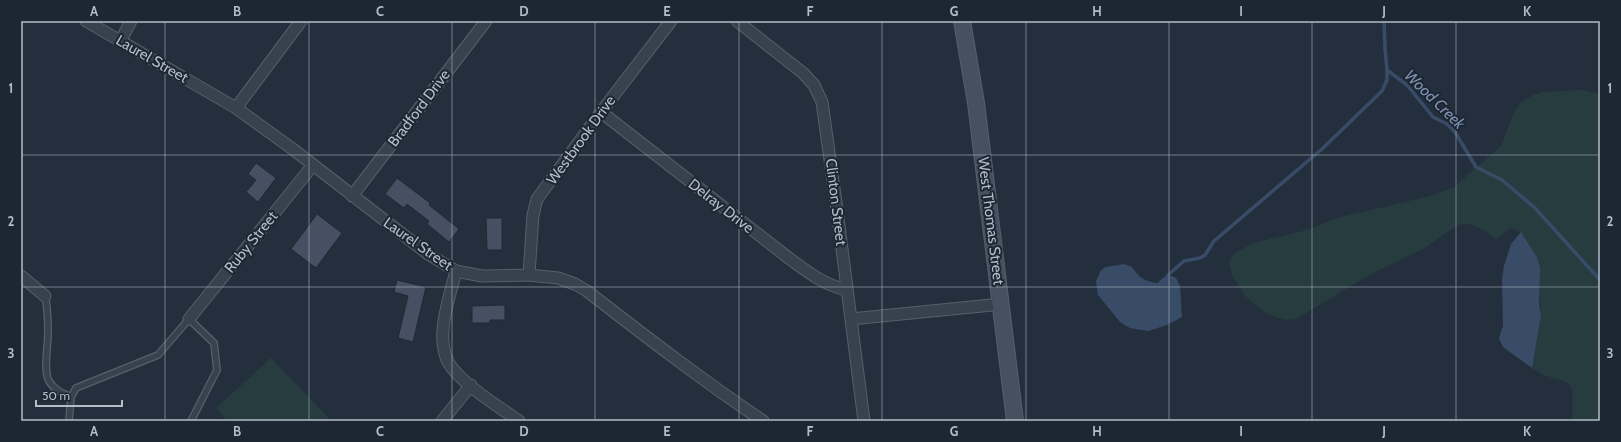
<svg xmlns="http://www.w3.org/2000/svg" width="1621" height="442" font-family="Cabin,sans-serif">
  <style>
    .green { fill: #263c3f }
    .water { fill: #394c67 }
    .lines { fill: none; stroke-linecap: round; stroke-linejoin: round }
    .stream { stroke: #394c67; stroke-width: 3.5 }
    .building { fill: #455162; stroke: #1f2835 }
    .lane-casing { stroke: #565f6c; stroke-width: 8 }
    .street-casing { stroke: #565f6c; stroke-width: 13 }
    .secondary-casing { stroke: #565f6c; stroke-width: 18 }
    .lane { stroke: #38414e; stroke-width: 5.5 }
    .street { stroke: #38414e; stroke-width: 11 }
    .secondary { stroke: #465061; stroke-width: 16 }
    .grid { fill: none; stroke: #b4bcc9; stroke-width: 1; stroke-opacity: 0.55 }
    .labels { text-anchor: middle; stroke-width: 4; stroke-linejoin: round; paint-order: stroke }
    .street-label { font-size: 15px; fill: #b4bcc9; stroke: #1d2633 }
    .water-label { font-size: 16px; font-style: italic; fill: #7c92b1; stroke: #1d2633 }
    .neatline { fill: none; stroke: #b4bcc9; stroke-width: 1.5 }
    .grid-label { font-size: 13px; text-anchor: middle; font-weight: bold; fill: #b4bcc9 }
  </style>
  <rect width="100%" height="100%" fill="#242f3e"/>
  <path class="green" d="M 1582,90 L 1600,94 L 1600,421 L 1571,421 L 1573,411 L 1572,388 L 1565,381 L 1543,375 L 1532,368 L 1541,315 L 1537,257 L 1521,232 L 1510,228 L 1496,239 C 1484,231 1473,221 1458,225 L 1423,249 L 1371,274 L 1296,319 L 1285,320 L 1267,314 L 1245,296 L 1232,275 L 1229,263 L 1231,258 L 1235,253 L 1253,243 L 1307,230 L 1337,218 L 1430,196 L 1454,187 L 1501,146 L 1514,112 L 1520,103 L 1531,96 L 1543,92 Z
    M 271,358 L 332,421 L 227,421 L 216,408 Z"/>
  <path class="water" d="M 1521,232 L 1537,257 L 1540,268 L 1539,304 L 1541,315 L 1532,368 L 1503,347 L 1499,338 L 1503,326 L 1502,279 L 1504,266 L 1511,244 Z
    M 1124,264 L 1132,267 C 1138,277 1146,282 1158,283 C 1163,277 1168,273 1176,278 L 1180,286 L 1182,317 L 1167,325 L 1148,331 L 1130,328 L 1120,322 L 1098,295 L 1096,281 L 1101,270 L 1106,267 Z"/>
  <g class="lines">
    <path class="stream" d="M 1384,21 L 1385,48 L 1387,70 L 1407,85 L 1433,117 L 1447,124 L 1455,132 L 1476,167 L 1502,180 L 1535,208 L 1600,280
      M 1167,276 L 1184,261 L 1200,258 L 1205,255 L 1214,241 L 1322,149 L 1382,91 L 1387,80 L 1387,70"/>
  </g>
  <path class="building" d="M 256,163 L 276,178 L 258,202 L 246,192 L 256,180 L 248,174 Z
    M 397,178 L 430,203 L 429,205 L 459,229 L 449,242 L 427,224 L 429,221 L 407,204 L 404,208 L 385,194 Z
    M 317,214 L 342,233 L 316,268 L 291,249 Z
    M 486,218 L 502,218 L 502,250 L 487,250 Z
    M 397,280 L 426,287 L 413,342 L 398,338 L 408,296 L 394,292 Z
    M 505,305 L 505,320 L 490,320 L 490,323 L 472,323 L 472,306 Z"/>
  <g class="lines">
    <g class="lane-casing">
      <path id="lane" d="M 45,296 C 48,308 48,321 48,334 C 48,346 43,370 49,381 C 54,390 62,393 71,397
        M 69,421 L 71,397 L 76,388 L 158,355 L 189,319 L 214,343 L 217,370 L 191,421"/>
    </g>
    <g class="street-casing">
      <path id="street" d="M 86,21 L 236,108 L 294,150 L 428,254 L 456,271 L 482,276 L 529,275 L 558,278 L 575,284 L 587,291 C 645,336 702,380 763,421
        M 737,21 L 803,73 L 814,85 L 822,102 L 837,210 L 864,421
        M 121,40 L 131,21
        M 236,108 L 301,21
        M 601,112 L 790,259 C 808,272 824,285 847,290
        M 352,196 L 486,21
        M 456,271 C 451,291 444,311 443,331 C 442,341 444,354 448,362 C 460,383 498,406 519,421
        M 529,275 L 533,215 L 537,199 L 601,112 L 671,21
        M 21,276 L 45,296
        M 189,319 L 313,165
        M 851,319 L 1002,304
        M 442,421 L 471,385"/>
    </g>
    <g class="secondary-casing">
      <path id="secondary" d="M 962,21 L 976,103 L 1015,421"/>
    </g>
    <use href="#lane" class="lane"/>
    <use href="#street" class="street"/>
    <use href="#secondary" class="secondary"/>
  </g>
  <path class="grid" d="M 165,21 L 165,421M 309,21 L 309,421M 452,21 L 452,421M 595,21 L 595,421M 739,21 L 739,421M 882,21 L 882,421M 1026,21 L 1026,421M 1169,21 L 1169,421M 1312,21 L 1312,421M 1456,21 L 1456,421M 21,155 L 1600,155M 21,287 L 1600,287"/>
  <g class="labels">
    <g class="street-label">
      <text transform="translate(152 59) rotate(30)" y="5">Laurel Street</text>
      <text transform="translate(419 108) rotate(-53)" y="5">Bradford Drive</text>
      <text transform="translate(581 140) rotate(-54)" y="5">Westbrook Drive</text>
      <text transform="translate(836 202) rotate(83)" y="5">Clinton Street</text>
      <text transform="translate(721 206) rotate(38)" y="5">Delray Drive</text>
      <text transform="translate(991 221) rotate(83)" y="5">West Thomas Street</text>
      <text transform="translate(251 242) rotate(-51)" y="5">Ruby Street</text>
      <text transform="translate(418 244) rotate(35)" y="5">Laurel Street</text>
    </g>
    <g class="water-label">
      <text transform="translate(1435 99) rotate(44)" y="6">Wood Creek</text>
    </g>
  </g>
  <rect width="1621" height="442" fill="none" stroke="#1d2633" stroke-width="44"/>
  <path d="M36 400v6h86v-6" fill="none" stroke="#b4bcc9" stroke-width="2"/>
  <text x="42" y="400" font-size="12" fill="#b4bcc9" stroke="#1d2633" stroke-width="3" paint-order="stroke">50 m</text>
  <rect x="22" y="22" width="1577" height="398" class="neatline"/>
  <g class="grid-label">
    <text x="94" y="16">A</text>
    <text x="237" y="16">B</text>
    <text x="380" y="16">C</text>
    <text x="524" y="16">D</text>
    <text x="667" y="16">E</text>
    <text x="810" y="16">F</text>
    <text x="954" y="16">G</text>
    <text x="1097" y="16">H</text>
    <text x="1241" y="16">I</text>
    <text x="1384" y="16">J</text>
    <text x="1527" y="16">K</text>
    <text x="11" y="93">1</text>
    <text x="1610" y="93">1</text>
    <text x="11" y="226">2</text>
    <text x="1610" y="226">2</text>
    <text x="11" y="358">3</text>
    <text x="1610" y="358">3</text>
    <text x="94" y="436">A</text>
    <text x="237" y="436">B</text>
    <text x="380" y="436">C</text>
    <text x="524" y="436">D</text>
    <text x="667" y="436">E</text>
    <text x="810" y="436">F</text>
    <text x="954" y="436">G</text>
    <text x="1097" y="436">H</text>
    <text x="1241" y="436">I</text>
    <text x="1384" y="436">J</text>
    <text x="1527" y="436">K</text>
  </g>
</svg>
